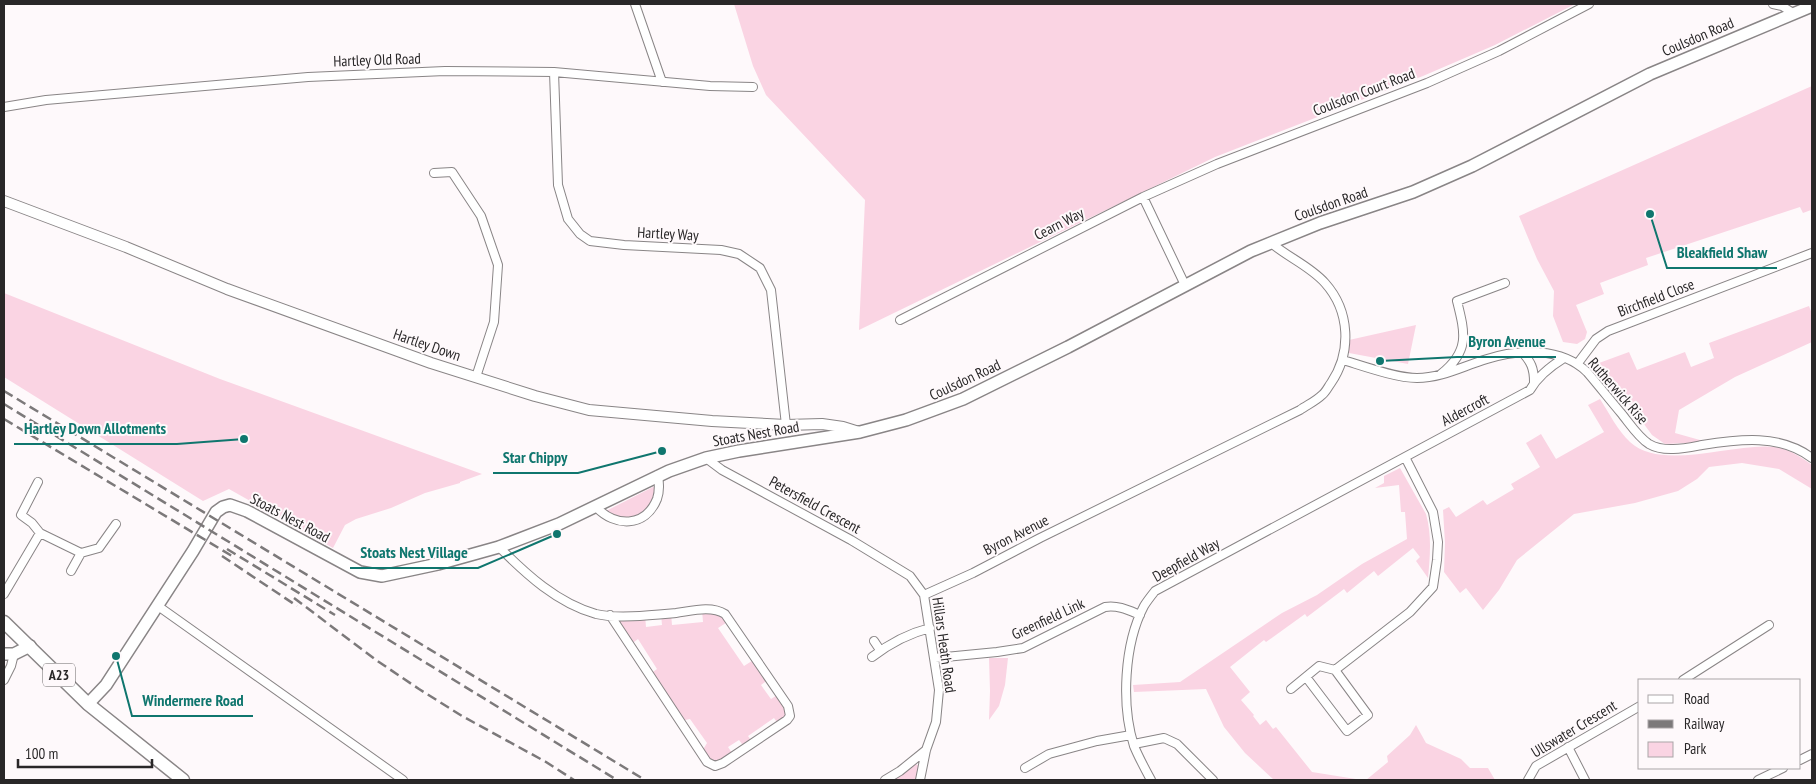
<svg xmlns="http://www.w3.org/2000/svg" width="1816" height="784" font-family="'PT Sans Narrow',sans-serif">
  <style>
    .green { fill: #fad4e3 }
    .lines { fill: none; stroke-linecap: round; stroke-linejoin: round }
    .minor-casing { stroke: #898586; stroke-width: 10 }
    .tertiary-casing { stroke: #898586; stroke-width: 12 }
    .secondary-casing { stroke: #898586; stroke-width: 14 }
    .trunk-casing { stroke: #898586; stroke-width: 15 }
    .minor { stroke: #fff; stroke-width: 8 }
    .tertiary { stroke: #fff; stroke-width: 10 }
    .secondary { stroke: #fff; stroke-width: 11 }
    .trunk { stroke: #fff; stroke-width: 12 }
    .rail { stroke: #7c797a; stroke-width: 2.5; stroke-dasharray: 10 5; stroke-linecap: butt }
    .labels { text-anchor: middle; stroke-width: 4; stroke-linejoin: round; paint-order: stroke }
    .shield { fill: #fef9fb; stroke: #696667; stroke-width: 1 }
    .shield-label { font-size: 14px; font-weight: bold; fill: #292728 }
    .street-label { font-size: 15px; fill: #292728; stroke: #fef9fb }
    .leader { fill: none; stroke: #0f766e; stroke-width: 2 }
    .callout-dot { fill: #0f766e; stroke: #fef9fb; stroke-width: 2 }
    .callout-label { font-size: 16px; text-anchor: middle; font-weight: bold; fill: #0f766e; stroke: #fef9fb; stroke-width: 4; stroke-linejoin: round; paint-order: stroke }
  </style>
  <rect width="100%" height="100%" fill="#fef9fb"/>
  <path class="green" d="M 734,4 L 1575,4 L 1495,45 L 1423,76 L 1215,157 L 859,330 L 865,200 L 766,95 L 753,66 Z
    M 1812,86 L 1812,212 L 1811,210 L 1803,213 L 1800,207 L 1646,258 L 1648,265 L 1600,283 L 1604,294 L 1576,305 L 1587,332 L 1585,339 L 1577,344 L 1563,342 L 1553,316 L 1554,291 L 1537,259 L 1519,216 Z
    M 4,293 L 220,379 L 482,474 L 460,482 L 460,483 L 425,493 L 391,508 L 356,519 L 345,525 L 333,548 L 229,489 L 203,501 L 4,377 Z
    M 1809,306 L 1812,314 L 1812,342 L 1735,377 L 1679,410 L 1675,433 L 1707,442 L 1665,444 L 1652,435 L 1599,363 L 1629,352 L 1637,370 L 1685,352 L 1691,367 L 1714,358 L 1709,343 Z
    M 1416,325 L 1408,364 L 1349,353 L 1349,340 Z
    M 1600,399 C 1609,413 1618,431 1630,442 C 1662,472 1734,442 1775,447 C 1789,449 1801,457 1812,465 L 1812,489 L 1779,469 L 1742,463 L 1709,467 L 1697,479 L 1678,491 L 1635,503 L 1574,514 L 1517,560 L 1499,590 L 1483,610 L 1466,588 L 1460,593 L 1444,572 L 1445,543 L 1443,510 L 1449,507 L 1456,517 L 1483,500 L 1487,505 L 1514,489 L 1511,484 L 1540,467 L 1526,443 L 1541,434 L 1556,459 L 1604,432 L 1588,405 Z
    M 1400,468 L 1426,514 C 1432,535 1430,557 1428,578 L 1416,561 L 1420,557 L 1413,548 L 1378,576 L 1374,571 L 1347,593 L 1344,589 L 1307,617 L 1305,614 L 1266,642 L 1264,640 L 1230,667 L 1250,692 L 1241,700 L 1254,715 L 1253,716 L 1260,725 L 1266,720 L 1273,729 L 1276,727 L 1312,772 L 1362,780 L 1274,780 L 1245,753 L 1224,727 L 1206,689 L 1134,692 L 1133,685 L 1180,682 L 1282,613 L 1317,595 L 1362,564 L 1407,539 L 1405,512 L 1401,512 L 1399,485 L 1375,488 L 1384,483 L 1384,476 Z
    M 657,485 C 657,502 641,522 622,519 C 616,519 609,514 604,512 Z
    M 713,609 L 729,621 L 718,628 L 744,666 L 755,659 L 769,679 L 761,685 L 771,699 L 779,694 L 789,711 L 779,725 L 774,718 L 748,736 L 753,743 L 745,748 L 739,740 L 728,747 L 734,756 L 715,766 L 701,753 L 707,743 L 690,719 L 680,721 L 650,674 L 657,669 L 638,639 L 630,645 L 610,615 L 645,615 L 646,627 L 662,625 L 661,614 L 671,613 L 672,625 L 703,622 L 702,610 Z
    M 989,658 L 1008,658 L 1005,685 L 999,706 L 989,720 L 990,691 Z
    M 1416,725 L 1426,743 L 1461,759 L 1470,768 L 1488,768 L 1495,780 L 1366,780 L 1388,762 L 1387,756 L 1410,735 Z
    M 916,764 L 920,767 L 916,780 L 893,780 Z"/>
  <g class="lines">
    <g class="minor-casing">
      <path id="minor" d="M 635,4 L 662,82
        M 1773,4 L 1782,6 L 1793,13
        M 554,72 L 558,185 L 568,219 L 580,234 L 590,241 L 624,245 L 721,250 L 739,254 L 760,268 L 771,290 L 786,425
        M 4,107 L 46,100 L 308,77 L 445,71 L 554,72 L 710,86 L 753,87
        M 434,173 L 452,172 L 481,216 L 498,265 L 494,322 L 476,377
        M 1143,197 L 1185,285
        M 900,320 L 1143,197 L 1217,164 L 1427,83 L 1499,51 L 1589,4
        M 1522,352 C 1531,362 1534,368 1534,382
        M 1343,360 C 1363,366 1396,378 1417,378 C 1442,378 1463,366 1487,359 C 1520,349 1561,347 1587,372 C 1599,386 1610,400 1621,413 C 1630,424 1638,437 1649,444 C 1664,453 1686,448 1702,445 C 1740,439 1780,434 1812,458
        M 1578,363 L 1596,339 L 1608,331 L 1812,253
        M 1441,374 C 1470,351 1465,333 1457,301 L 1505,283
        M 706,458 L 722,470 L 851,540 L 910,576 L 924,595 L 939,690 L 936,722 L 926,750 L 920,780
        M 38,482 L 21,515 L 32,523 L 40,533 L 81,553
        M 596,507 C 615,527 645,528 657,499 C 660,491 659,483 658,475
        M 499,547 C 526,574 557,603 596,614 C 617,619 654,615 676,613 C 691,611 711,605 725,614 L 788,706 L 790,716 L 787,720 L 723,763 L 715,766 L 707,762 L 610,615
        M 71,571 L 81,553 L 99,548 L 116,524
        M 4,594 L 40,533
        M 924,595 L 973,573 L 1040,538 L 1300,410 C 1307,405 1316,401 1322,395 C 1326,392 1328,387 1331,383 C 1352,352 1350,311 1325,283 C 1310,266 1287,257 1270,242
        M 158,606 L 403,780
        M 874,641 L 880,650
        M 872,657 C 889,644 910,633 930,628
        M 935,658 L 997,652 L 1023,648 L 1105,607 C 1118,605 1128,610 1140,615
        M 1306,677 L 1347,731 L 1368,715 L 1335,670 L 1410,612 L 1433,587 L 1437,560 L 1438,542 L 1433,512 L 1405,457
        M 4,680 L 11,666 L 14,654
        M 1683,680 L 1769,625
        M 1291,689 L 1319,666 L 1335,670
        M 1134,744 L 1164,738 L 1177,744 L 1213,780
        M 1568,747 L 1585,780
        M 1800,760 L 1812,754
        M 1025,768 L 1049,754 L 1097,741 L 1131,735
        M 885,780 L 900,771 L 926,750
        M 1151,780 C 1145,769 1139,758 1134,746 C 1121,705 1124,644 1144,606 C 1147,601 1151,596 1155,591 L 1530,390 C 1538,376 1551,366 1564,358
        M 1528,780 L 1536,766 L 1640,706
        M 1758,780 L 1783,768"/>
    </g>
    <g class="tertiary-casing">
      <path id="tertiary" d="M 4,201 L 126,247 L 227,289 L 431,363 L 535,396 L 589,410 L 712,421 L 786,425 L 822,424 L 843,427 L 859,432"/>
    </g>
    <g class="secondary-casing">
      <path id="secondary" d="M 4,654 L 14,654 L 30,646
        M 88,704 L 106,685 L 193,551 L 216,512 L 223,507 L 230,505 L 247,511 L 360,572 L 382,576 L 438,564 L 499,547 L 559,524 L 669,471 L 706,458 L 739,451 L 860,432 L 906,420 L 963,399 L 1068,347 L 1251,251 L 1320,223 L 1413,192 L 1472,166 L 1650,74 L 1812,6"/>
    </g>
    <g class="trunk-casing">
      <path id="trunk" d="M 4,622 L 88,704 L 183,780"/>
    </g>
    <use href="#minor" class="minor"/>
    <use href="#tertiary" class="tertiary"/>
    <use href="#secondary" class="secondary"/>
    <use href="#trunk" class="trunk"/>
    <path class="rail" d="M 4,391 L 645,780
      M 4,404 L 617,780
      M 4,419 L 232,556
      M 227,549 L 335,615
      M 222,556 L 297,606
      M 294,598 L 376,660 L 419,689 L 462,716 L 546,762 L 574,780"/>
  </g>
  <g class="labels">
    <rect class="shield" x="43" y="663.5" width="32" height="23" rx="4"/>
    <g class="shield-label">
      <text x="59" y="680">A23</text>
    </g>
    <g class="street-label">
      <text transform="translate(1698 37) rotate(-23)" y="5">Coulsdon Road</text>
      <text transform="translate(377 60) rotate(-2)" y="5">Hartley Old Road</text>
      <text transform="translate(1364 92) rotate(-21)" y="5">Coulsdon Court Road</text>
      <text transform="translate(1331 204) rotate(-19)" y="5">Coulsdon Road</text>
      <text transform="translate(1059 224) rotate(-27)" y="5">Cearn Way</text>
      <text transform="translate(668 234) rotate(3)" y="5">Hartley Way</text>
      <text transform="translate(1656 298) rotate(-21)" y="5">Birchfield Close</text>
      <text transform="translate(427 345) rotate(19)" y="5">Hartley Down</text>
      <text transform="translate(965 380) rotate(-25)" y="5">Coulsdon Road</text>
      <text transform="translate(1618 391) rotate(49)" y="5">Rutherwick Rise</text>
      <text transform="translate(1465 410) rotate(-28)" y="5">Aldercroft</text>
      <text transform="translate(756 434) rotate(-10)" y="5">Stoats Nest Road</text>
      <text transform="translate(815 505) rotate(29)" y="5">Petersfield Crescent</text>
      <text transform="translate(290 518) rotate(28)" y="5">Stoats Nest Road</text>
      <text transform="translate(1016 535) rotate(-27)" y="5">Byron Avenue</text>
      <text transform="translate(1186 560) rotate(-29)" y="5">Deepfield Way</text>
      <text transform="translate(1048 619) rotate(-25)" y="5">Greenfield Link</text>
      <text transform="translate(944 645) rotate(82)" y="5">Hillars Heath Road</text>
      <text transform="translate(1574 729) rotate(-31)" y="5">Ullswater Crescent</text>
    </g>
  </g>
  <path class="leader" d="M1650 214L1667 268H1777M1380 361L1457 357H1556M244 439L177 444H14M662 451L578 473H493M557 534L478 568H350M116 656L132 716H253"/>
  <g class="callout-dot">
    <circle cx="1650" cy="214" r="5"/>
    <circle cx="1380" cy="361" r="5"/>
    <circle cx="244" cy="439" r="5"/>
    <circle cx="662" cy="451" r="5"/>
    <circle cx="557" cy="534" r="5"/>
    <circle cx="116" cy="656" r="5"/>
  </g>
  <g class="callout-label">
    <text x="1722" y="258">Bleakfield Shaw</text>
    <text x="1507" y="347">Byron Avenue</text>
    <text x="95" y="434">Hartley Down Allotments</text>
    <text x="535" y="463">Star Chippy</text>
    <text x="414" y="558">Stoats Nest Village</text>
    <text x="193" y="706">Windermere Road</text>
  </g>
  <rect width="1816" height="784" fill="none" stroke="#292728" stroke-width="10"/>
  <rect x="1638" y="679" width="162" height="90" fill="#fef9fb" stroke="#a9a5a7"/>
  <rect x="1648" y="695" width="25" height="8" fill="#ffffff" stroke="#a9a5a7"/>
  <text x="1684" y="704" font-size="15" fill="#292728">Road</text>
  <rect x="1648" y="720" width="25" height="8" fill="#7c797a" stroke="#a9a5a7"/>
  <text x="1684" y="729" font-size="15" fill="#292728">Railway</text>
  <rect x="1648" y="742" width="25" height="15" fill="#fad4e3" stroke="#a9a5a7"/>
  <text x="1684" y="754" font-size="15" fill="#292728">Park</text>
  <path d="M18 759v8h134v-8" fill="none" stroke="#292728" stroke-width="2.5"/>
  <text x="25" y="759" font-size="15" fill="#292728" stroke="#fef9fb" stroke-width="4" paint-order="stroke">100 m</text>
</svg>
